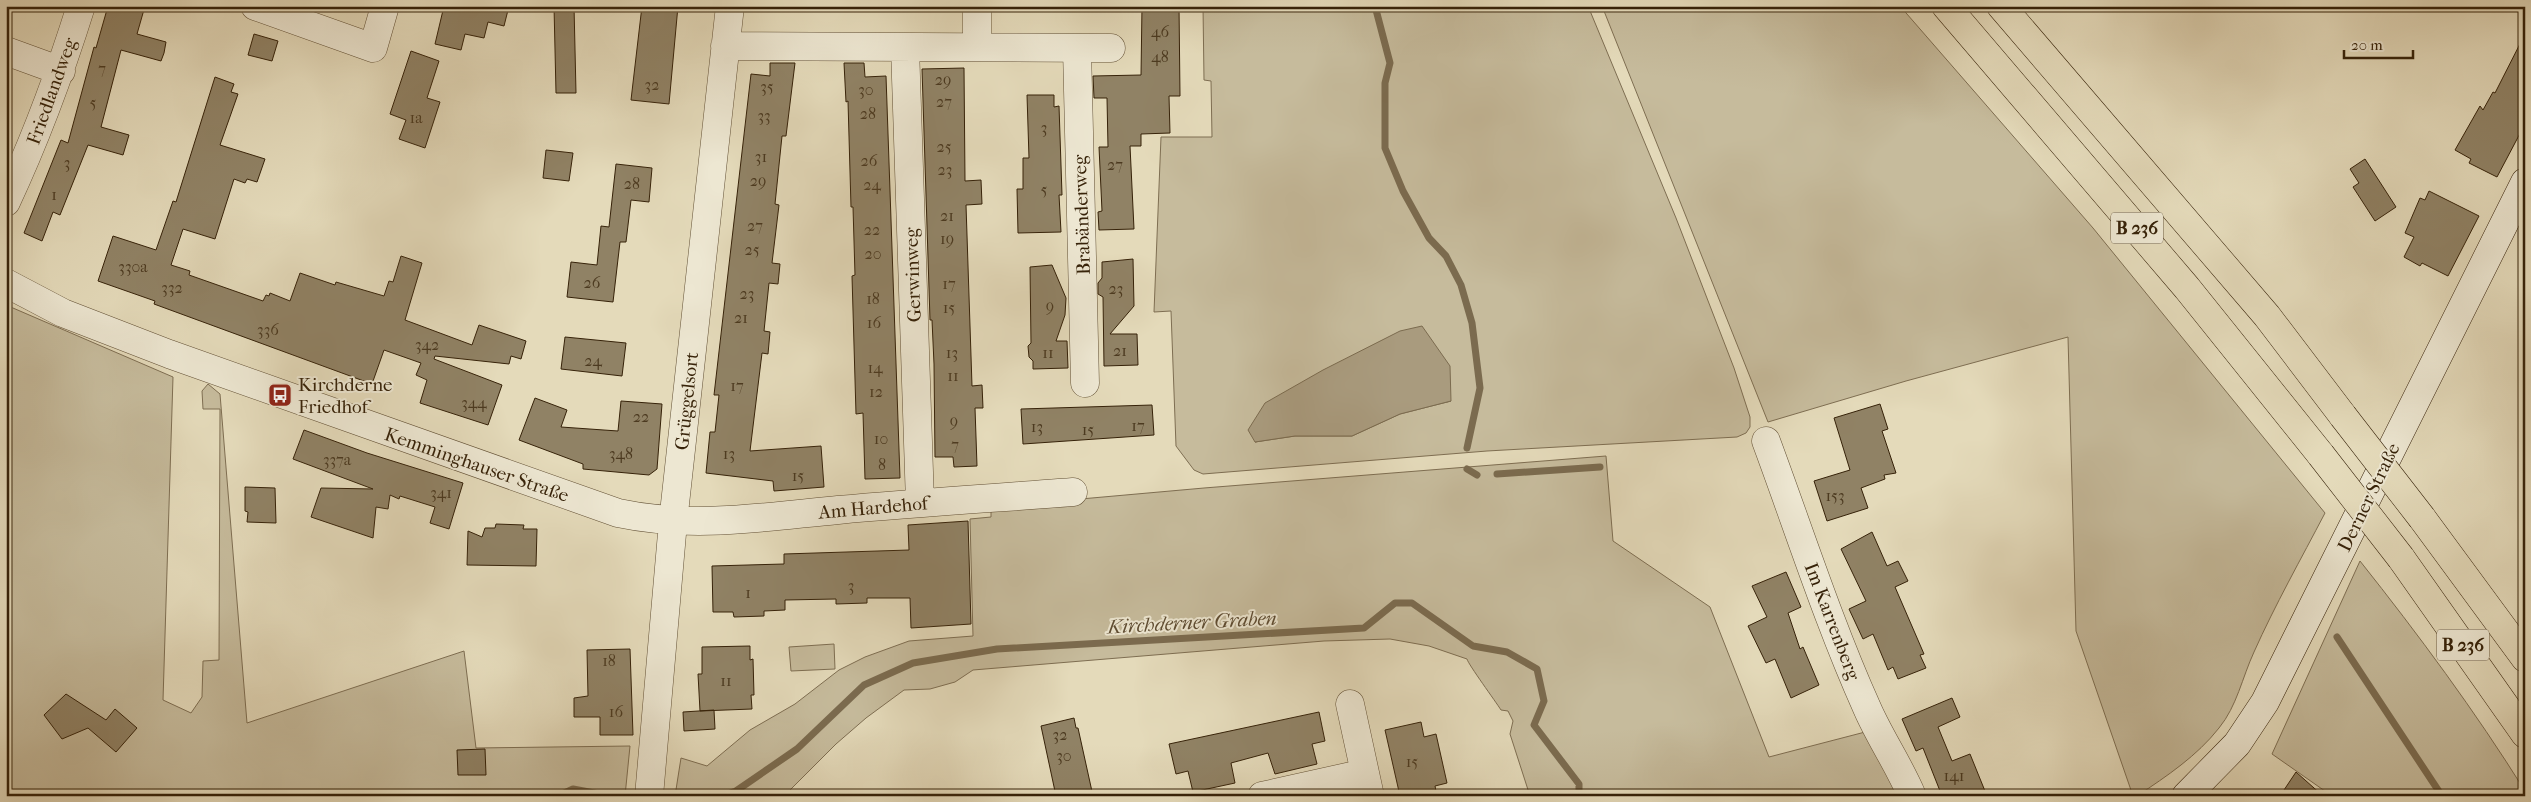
<svg xmlns="http://www.w3.org/2000/svg" width="2531" height="802" font-family="'IM FELL French Canon',serif">
  <style>
    .green { fill: #c6bb9c; stroke: #7e6e52; fill-rule: evenodd }
    .water { fill: #a99b7e; stroke: #7b6b4f }
    .lines { fill: none; stroke-linecap: round; stroke-linejoin: round }
    .stream { stroke: #7b6b4f; stroke-width: 7 }
    .building { fill: #908265; stroke: #362209 }
    .street-casing { stroke: #625035; stroke-width: 29 }
    .secondary-casing { stroke: #362209; stroke-width: 29 }
    .highway-casing { stroke: #362209; stroke-width: 29 }
    .street { stroke: #ede7d2; stroke-width: 28 }
    .secondary { stroke: #ede7d2; stroke-width: 28 }
    .highway { stroke: #e4daba; stroke-width: 28 }
    .highway-bridge-casing { stroke: #362209; stroke-width: 29; stroke-linecap: butt }
    .highway-bridge { stroke: #e4daba; stroke-width: 28 }
    .labels { text-anchor: middle; stroke-width: 4; stroke-linejoin: round; paint-order: stroke }
    .number-label { font-size: 16px; fill: #4c3a20 }
    .shield { fill: #ede7d2; stroke: #6d5d45; stroke-width: 1 }
    .shield-label { font-size: 18px; font-weight: bold; fill: #362209 }
    .street-label { font-size: 19px; fill: #362209; stroke: #ede7d2 }
    .poi-label { font-size: 19px; fill: #362209; stroke: #ede7d2; text-anchor: start }
    .water-label { font-size: 20px; font-style: italic; fill: #5e4c32; stroke: #ede7d2 }
  </style>
  <rect width="100%" height="100%" fill="#e4daba"/>
  <filter id="stains"><feTurbulence type="fractalNoise" baseFrequency=".004" numOctaves="4"/><feColorMatrix values="0 0 0 0 .2 0 0 0 0 .09 0 0 0 0 .02 0 0 0 .5 -.17"/></filter>
  <radialGradient id="worn" r=".72"><stop offset=".6" stop-color="#630" stop-opacity="0"/><stop offset="1" stop-color="#630" stop-opacity=".3"/></radialGradient>
  <path class="green" d="M 1203,6 L 1588,6 L 1676,218 L 1734,368 L 1750,417 L 1750,427 L 1746,433 L 1737,437 L 1487,451 L 1203,474 L 1194,470 L 1176,446 L 1171,311 L 1154,312 L 1161,137 L 1212,137 L 1211,81 L 1204,80 ZM 1451,401 L 1400,414 L 1352,436 L 1295,436 L 1255,442 Z
    M 1602,6 L 1900,6 L 2093,228 L 2325,513 C 2301,559 2275,605 2254,652 C 2242,678 2237,706 2219,728 C 2197,756 2167,776 2137,796 L 2133,796 L 2076,631 L 2068,337 L 1906,381 L 1768,422 Z
    M 6,305 L 173,377 L 163,700 L 191,713 L 202,697 L 203,661 L 219,660 L 220,409 L 203,409 L 202,391 L 208,384 L 220,394 L 247,723 L 464,651 L 476,748 L 630,746 L 625,796 L 6,796 Z
    M 1606,456 L 1613,541 L 1710,607 L 1769,757 L 1869,731 L 1902,796 L 1530,796 L 1510,734 L 1513,721 L 1508,711 L 1501,710 C 1496,702 1468,664 1467,659 L 1429,646 L 1390,639 L 1324,641 L 973,670 L 955,682 L 930,689 L 904,690 L 866,718 L 836,744 L 784,796 L 675,796 L 681,758 L 707,766 L 750,730 L 795,704 L 839,670 L 865,657 L 909,641 L 973,636 L 970,519 L 991,517 L 991,507 L 1204,488 Z
    M 2360,561 C 2418,634 2475,711 2525,791 L 2525,796 L 2332,796 L 2272,754 Z
    M 834,644 L 835,669 L 791,671 L 789,647 Z"/>
  <path class="water" d="M 1422,326 L 1450,366 L 1451,401 L 1400,414 L 1352,436 L 1295,436 L 1255,442 L 1248,430 L 1265,403 L 1323,370 L 1400,331 Z"/>
  <g class="lines">
    <path class="stream" d="M 1375,6 L 1390,63 L 1385,83 L 1385,148 L 1403,191 L 1429,238 L 1446,256 L 1461,285 L 1472,323 L 1480,388 L 1467,448
      M 1467,469 L 1477,475
      M 1497,474 L 1600,467
      M 2337,637 L 2442,796
      M 558,796 L 573,789 L 610,796
      M 722,796 L 736,791 L 797,749 L 864,685 L 913,663 L 997,649 L 1364,628 L 1395,603 L 1412,603 L 1473,646 L 1507,652 L 1537,669 L 1544,701 L 1534,725 L 1579,784 L 1579,796"/>
  </g>
  <path class="building" d="M 108,6 L 145,6 L 137,34 L 166,42 L 164,53 L 161,61 L 121,50 L 101,127 L 129,135 L 123,155 L 88,145 L 60,215 L 53,212 L 42,241 L 24,233 L 61,140 L 68,143 L 94,47 L 96,48 Z
    M 444,6 L 509,6 L 504,26 L 488,22 L 484,38 L 465,34 L 461,50 L 435,44 Z
    M 554,6 L 574,6 L 576,93 L 556,93 Z
    M 642,6 L 678,6 L 669,104 L 631,100 Z
    M 1142,6 L 1179,6 L 1180,96 L 1169,96 L 1170,133 L 1141,134 L 1141,146 L 1130,146 L 1134,229 L 1099,230 L 1098,212 L 1102,211 L 1099,147 L 1108,147 L 1107,98 L 1094,98 L 1093,76 L 1141,75 Z
    M 254,34 L 278,41 L 272,61 L 248,55 Z
    M 2525,34 L 2525,124 L 2497,177 L 2469,163 L 2471,159 L 2455,150 L 2480,106 L 2483,110 L 2493,92 L 2495,93 Z
    M 411,51 L 439,61 L 427,98 L 440,102 L 425,148 L 399,139 L 406,120 L 390,114 Z
    M 770,63 L 795,63 L 786,136 L 782,136 L 775,204 L 779,205 L 772,263 L 780,264 L 778,284 L 769,283 L 764,331 L 770,332 L 768,354 L 762,353 L 750,451 L 821,446 L 824,487 L 774,491 L 773,481 L 706,473 L 710,432 L 715,432 L 719,395 L 714,395 L 751,74 L 770,76 Z
    M 844,63 L 864,63 L 865,77 L 886,76 L 900,478 L 865,479 L 863,413 L 856,414 L 852,276 L 855,275 L 853,207 L 851,207 L 848,101 L 846,102 Z
    M 964,68 L 965,181 L 981,180 L 982,204 L 966,205 L 972,386 L 982,385 L 983,408 L 975,408 L 977,466 L 954,467 L 953,457 L 935,457 L 934,364 L 932,320 L 930,320 L 922,69 Z
    M 215,77 L 234,84 L 231,92 L 238,94 L 220,145 L 265,159 L 257,182 L 247,179 L 245,183 L 234,179 L 215,239 L 183,229 L 171,265 L 190,271 L 189,275 L 263,301 L 266,295 L 269,296 L 270,293 L 290,301 L 300,273 L 335,285 L 336,282 L 384,296 L 389,281 L 393,282 L 401,256 L 422,263 L 405,320 L 472,345 L 479,325 L 526,341 L 521,359 L 511,356 L 509,364 L 435,356 L 434,359 L 502,385 L 488,425 L 420,403 L 427,380 L 416,375 L 421,363 L 384,350 L 372,384 L 154,304 L 155,301 L 98,281 L 113,236 L 156,250 L 173,201 L 176,202 Z
    M 1027,95 L 1054,95 L 1054,107 L 1059,106 L 1062,195 L 1059,195 L 1061,232 L 1018,233 L 1017,189 L 1023,189 L 1023,158 L 1029,158 Z
    M 546,150 L 573,153 L 569,181 L 543,178 Z
    M 2365,159 L 2396,207 L 2375,221 L 2353,187 L 2359,183 L 2350,169 Z
    M 616,164 L 652,168 L 649,202 L 631,200 L 626,242 L 620,242 L 613,302 L 567,297 L 571,262 L 597,265 L 601,226 L 609,227 Z
    M 2429,191 L 2479,216 L 2448,276 L 2422,263 L 2420,266 L 2404,257 L 2414,237 L 2405,233 L 2420,198 L 2425,200 Z
    M 1133,259 L 1134,306 L 1110,334 L 1137,334 L 1138,365 L 1104,366 L 1103,297 L 1098,294 L 1098,283 L 1102,278 L 1102,262 Z
    M 1052,265 L 1066,298 L 1065,315 L 1056,341 L 1067,341 L 1068,368 L 1033,369 L 1033,361 L 1029,357 L 1028,346 L 1031,343 L 1030,267 Z
    M 565,337 L 626,343 L 622,376 L 561,369 Z
    M 535,398 L 567,410 L 561,427 L 618,431 L 621,401 L 662,404 L 657,469 L 649,475 L 583,469 L 583,464 L 519,440 Z
    M 1880,404 L 1888,429 L 1882,431 L 1896,473 L 1884,475 L 1885,479 L 1861,488 L 1868,508 L 1827,521 L 1814,481 L 1850,470 L 1834,418 Z
    M 1152,405 L 1154,435 L 1023,444 L 1021,409 Z
    M 304,430 L 367,453 L 463,483 L 449,529 L 430,523 L 435,507 L 400,496 L 399,499 L 390,495 L 388,509 L 376,507 L 373,538 L 311,517 L 321,488 L 373,489 L 293,459 Z
    M 245,487 L 275,488 L 276,523 L 247,522 L 248,512 L 245,511 Z
    M 968,521 L 971,624 L 911,628 L 910,598 L 867,598 L 867,603 L 836,604 L 836,599 L 785,600 L 785,610 L 764,611 L 764,616 L 734,617 L 733,612 L 713,612 L 712,566 L 784,564 L 784,554 L 909,550 L 908,525 Z
    M 496,524 L 524,525 L 523,529 L 537,529 L 536,566 L 467,565 L 468,531 L 482,537 L 485,528 L 495,528 Z
    M 1872,532 L 1887,566 L 1898,561 L 1908,581 L 1895,587 L 1924,654 L 1920,655 L 1926,668 L 1898,679 L 1893,667 L 1888,670 L 1873,634 L 1863,639 L 1849,609 L 1866,601 L 1841,549 Z
    M 1786,572 L 1801,607 L 1788,613 L 1800,649 L 1803,647 L 1819,685 L 1791,698 L 1775,659 L 1766,663 L 1748,626 L 1767,617 L 1752,586 Z
    M 750,646 L 750,660 L 753,659 L 754,695 L 751,695 L 752,709 L 700,711 L 698,674 L 702,674 L 702,647 Z
    M 630,649 L 633,735 L 600,735 L 600,717 L 574,717 L 574,698 L 588,696 L 587,650 Z
    M 66,694 L 106,720 L 115,709 L 137,728 L 116,752 L 88,728 L 62,739 L 44,715 Z
    M 1952,698 L 1960,717 L 1938,727 L 1952,761 L 1970,754 L 1987,796 L 1942,796 L 1923,748 L 1916,751 L 1902,719 Z
    M 714,710 L 715,729 L 684,731 L 683,712 Z
    M 1319,712 L 1325,741 L 1312,744 L 1317,764 L 1275,774 L 1268,753 L 1231,763 L 1235,783 L 1193,792 L 1188,771 L 1176,774 L 1169,744 Z
    M 1074,718 L 1076,728 L 1078,728 L 1093,796 L 1056,796 L 1041,726 Z
    M 1421,722 L 1424,737 L 1436,734 L 1447,783 L 1435,786 L 1437,796 L 1400,796 L 1385,730 Z
    M 485,749 L 486,775 L 458,775 L 457,750 Z
    M 2296,772 L 2323,796 L 2280,796 Z"/>
  <g class="lines">
    <g class="street-casing">
      <path id="street" d="M 255,6 L 373,48 L 385,6
        M 977,6 L 977,47
        M 725,46 L 1111,48
        M 905,47 L 920,503
        M 1077,48 L 1085,383
        M 6,51 L 61,71
        M 6,202 C 36,138 60,73 81,6
        M 6,283 L 63,313 L 169,354 L 618,513 C 693,529 763,517 838,510 C 916,503 995,498 1073,492
        M 1766,441 C 1799,530 1828,621 1867,708 C 1880,738 1899,765 1912,796
        M 1350,704 L 1370,796
        M 649,796 L 673,522 L 730,6
        M 1262,796 L 1365,773"/>
    </g>
    <g class="secondary-casing">
      <path id="secondary" d="M 2186,796 L 2237,744 L 2265,702 L 2525,182"/>
    </g>
    <g class="highway-casing">
      <path id="highway" d="M 1946,6 L 2187,288 L 2321,455
        M 2001,6 L 2267,316 L 2343,416
        M 2422,518 L 2525,658
        M 2401,558 L 2525,734"/>
    </g>
    <use href="#street" class="street"/>
    <use href="#secondary" class="secondary"/>
    <use href="#highway" class="highway"/>
    <g class="highway-bridge-casing">
      <path id="highway-bridge" d="M 2343,416 L 2422,518
        M 2321,455 L 2401,558"/>
    </g>
    <use href="#highway-bridge" class="highway-bridge"/>
  </g>
  <defs>
    <g id="bus-square" transform="scale(1.25)"><rect x="-9" y="-9" width="18" height="18" rx="4" fill="#8f2418" stroke="#ede7d2"/><path d="M-5-6H5V4H4V6H2V4H-2V6H-4V4H-5ZM-3.5-4V0h7V-4ZM-3.5 1.2v1.5H-2V1.2ZM2 1.2v1.5H3.5V1.2Z" fill="#fff"/></g>
  </defs>
  <g fill-rule="evenodd">
    <use href="#bus-square" x="280" y="395"/>
  </g>
  <g class="labels">
    <g class="number-label">
      <text x="1160" y="37">46</text>
      <text x="1160" y="62">48</text>
      <text x="102" y="74">7</text>
      <text x="943" y="85">29</text>
      <text x="652" y="90">32</text>
      <text x="767" y="92">35</text>
      <text x="866" y="95">30</text>
      <text x="944" y="107">27</text>
      <text x="93" y="108">5</text>
      <text x="868" y="119">28</text>
      <text x="764" y="121">33</text>
      <text x="416" y="123">1a</text>
      <text x="1044" y="133">3</text>
      <text x="944" y="152">25</text>
      <text x="761" y="162">31</text>
      <text x="869" y="166">26</text>
      <text x="67" y="168">3</text>
      <text x="1115" y="170">27</text>
      <text x="945" y="175">23</text>
      <text x="758" y="186">29</text>
      <text x="632" y="189">28</text>
      <text x="872" y="190">24</text>
      <text x="1044" y="195">5</text>
      <text x="54" y="200">1</text>
      <text x="947" y="221">21</text>
      <text x="755" y="231">27</text>
      <text x="872" y="235">22</text>
      <text x="947" y="244">19</text>
      <text x="752" y="255">25</text>
      <text x="873" y="259">20</text>
      <text x="133" y="272">330a</text>
      <text x="592" y="288">26</text>
      <text x="949" y="289">17</text>
      <text x="172" y="293">332</text>
      <text x="1116" y="294">23</text>
      <text x="747" y="299">23</text>
      <text x="873" y="304">18</text>
      <text x="1050" y="311">9</text>
      <text x="949" y="313">15</text>
      <text x="741" y="323">21</text>
      <text x="874" y="328">16</text>
      <text x="268" y="335">336</text>
      <text x="427" y="350">342</text>
      <text x="1120" y="356">21</text>
      <text x="952" y="358">13</text>
      <text x="1048" y="358">11</text>
      <text x="593" y="366">24</text>
      <text x="875" y="373">14</text>
      <text x="953" y="381">11</text>
      <text x="737" y="391">17</text>
      <text x="876" y="397">12</text>
      <text x="474" y="408">344</text>
      <text x="641" y="422">22</text>
      <text x="954" y="426">9</text>
      <text x="1138" y="431">17</text>
      <text x="1037" y="432">13</text>
      <text x="1088" y="435">15</text>
      <text x="881" y="444">10</text>
      <text x="955" y="450">7</text>
      <text x="621" y="459">348</text>
      <text x="729" y="459">13</text>
      <text x="337" y="465">337a</text>
      <text x="882" y="470">8</text>
      <text x="798" y="481">15</text>
      <text x="441" y="498">341</text>
      <text x="1835" y="501">153</text>
      <text x="851" y="591">3</text>
      <text x="748" y="598">1</text>
      <text x="609" y="666">18</text>
      <text x="726" y="686">11</text>
      <text x="616" y="717">16</text>
      <text x="1060" y="740">32</text>
      <text x="1064" y="761">30</text>
      <text x="1412" y="767">15</text>
      <text x="1954" y="781">141</text>
    </g>
    <g class="shield">
      <rect x="2111" y="212.5" width="52" height="31" rx="4"/>
      <rect x="2437" y="629.5" width="52" height="31" rx="4"/>
    </g>
    <g class="shield-label">
      <text x="2137" y="234">B 236</text>
      <text x="2463" y="651">B 236</text>
    </g>
    <g class="street-label">
      <text transform="translate(51 91) rotate(-70)" y="7">Friedlandweg</text>
      <text transform="translate(1081 215) rotate(-92)" y="7">Brabänderweg</text>
      <text transform="translate(912 275) rotate(-92)" y="7">Gerwinweg</text>
      <text transform="translate(686 401) rotate(-84)" y="7">Grüggelsort</text>
      <text transform="translate(477 464) rotate(19)" y="7">Kemminghauser Straße</text>
      <text transform="translate(2368 497) rotate(-64)" y="7">Derner Straße</text>
      <text transform="translate(873 507) rotate(-5)" y="7">Am Hardehof</text>
      <text transform="translate(1833 621) rotate(69)" y="7">Im Karrenberg</text>
    </g>
    <g class="poi-label">
      <text x="298" y="391">Kirchderne<tspan x="298" dy="22">Friedhof</tspan></text>
    </g>
    <g class="water-label">
      <text transform="translate(1192 622) rotate(-3)" y="7">Kirchderner Graben</text>
    </g>
  </g>
  <rect width="2531" height="802" fill="none" stroke="#e4daba" stroke-width="25"/>
  <rect x="8" y="8" width="2516" height="787" fill="none" stroke="#362209" stroke-width="2.5"/>
  <rect x="12" y="12" width="2506" height="777" fill="none" stroke="#362209"/>
  <path d="M2344 50v8h69v-8" fill="none" stroke="#362209" stroke-width="2.5"/>
  <text x="2351" y="50" font-size="15" fill="#362209" stroke="#ede7d2" stroke-width="4" paint-order="stroke">20 m</text>
  <rect width="100%" height="100%" filter="url(#stains)"/>
  <rect width="100%" height="100%" fill="url(#worn)"/>
</svg>
